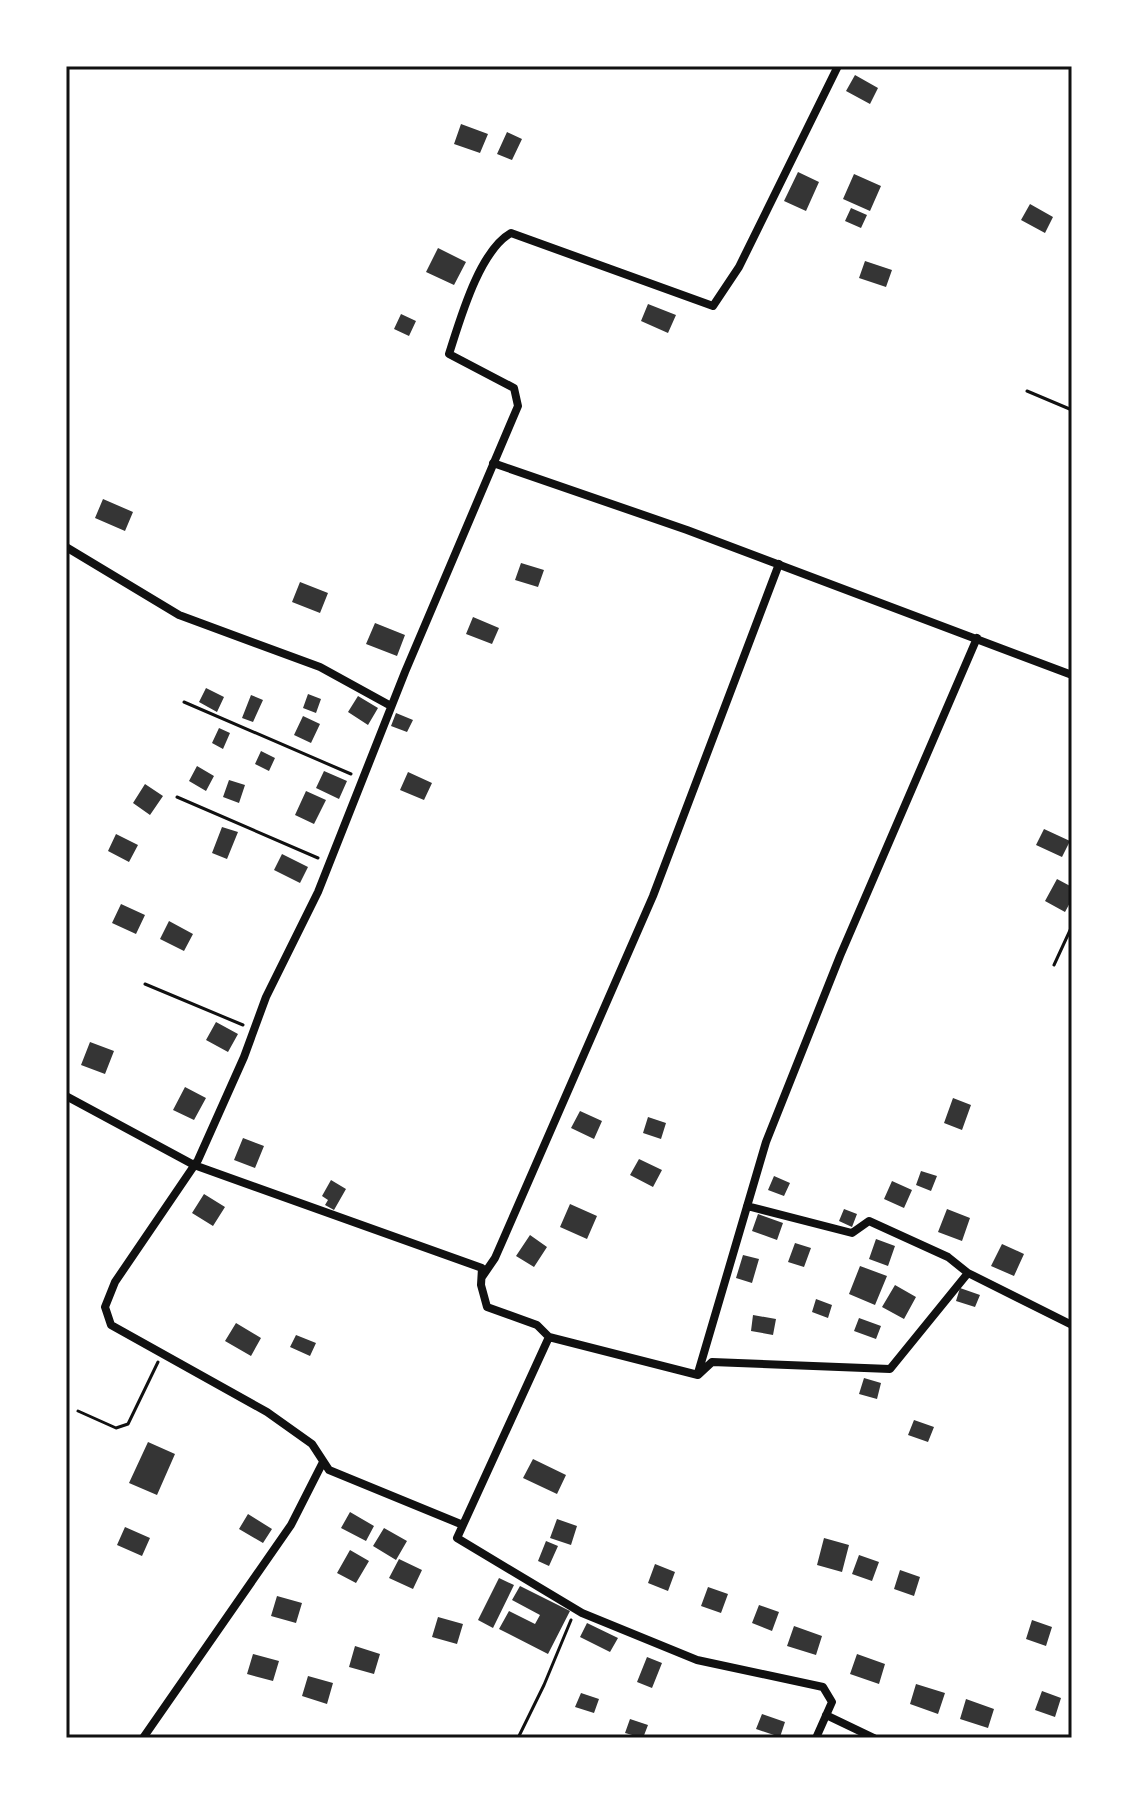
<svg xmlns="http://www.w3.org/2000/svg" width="1138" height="1804" font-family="Georgia,serif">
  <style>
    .building { fill: #353535 }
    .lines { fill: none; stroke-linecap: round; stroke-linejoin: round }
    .path { stroke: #111; stroke-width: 3 }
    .minor { stroke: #111; stroke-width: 8 }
    .neatline { fill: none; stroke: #111; stroke-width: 3 }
  </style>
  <rect width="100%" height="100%" fill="#fff"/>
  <path class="building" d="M 855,75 L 878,88 L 870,104 L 846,91 Z
    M 461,124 L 488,134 L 480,153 L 454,144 Z
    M 507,132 L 522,139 L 512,160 L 497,154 Z
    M 798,172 L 819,182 L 806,211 L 784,201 Z
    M 854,174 L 881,186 L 870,211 L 843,199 Z
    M 1030,204 L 1053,217 L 1045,233 L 1021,220 Z
    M 851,208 L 867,215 L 861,228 L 845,221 Z
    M 438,248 L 466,262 L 454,285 L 426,272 Z
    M 865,261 L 892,270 L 886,287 L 859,278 Z
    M 648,304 L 676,315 L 668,333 L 641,321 Z
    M 401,314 L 416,321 L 409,336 L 394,329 Z
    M 103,499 L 133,512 L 125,531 L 95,518 Z
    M 521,563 L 544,570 L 538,587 L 515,580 Z
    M 300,582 L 328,593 L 320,613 L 292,602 Z
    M 473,617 L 499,628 L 492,644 L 466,634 Z
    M 375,623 L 405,635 L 397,656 L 366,644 Z
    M 206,688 L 224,697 L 217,712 L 199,702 Z
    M 308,694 L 321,699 L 316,713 L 303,708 Z
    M 251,695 L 263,700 L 253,722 L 242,718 Z
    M 358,696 L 378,708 L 368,725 L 348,712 Z
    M 396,713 L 413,720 L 407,732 L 391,726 Z
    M 303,716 L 320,724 L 311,743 L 294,735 Z
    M 219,728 L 230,733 L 223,749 L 212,743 Z
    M 261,751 L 275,758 L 269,771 L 255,764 Z
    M 197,766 L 214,776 L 206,791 L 189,781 Z
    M 324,771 L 347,781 L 339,799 L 316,788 Z
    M 408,772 L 432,783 L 424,800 L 400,790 Z
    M 229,780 L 245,785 L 239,803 L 223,797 Z
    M 145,784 L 163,796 L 150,815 L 133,803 Z
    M 306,791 L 326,800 L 314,824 L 295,815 Z
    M 222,827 L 238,832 L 227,859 L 212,853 Z
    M 1044,829 L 1070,841 L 1062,857 L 1036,845 Z
    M 116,834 L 138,845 L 129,862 L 108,851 Z
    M 282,854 L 308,867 L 300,883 L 274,870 Z
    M 1057,879 L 1072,887 L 1072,899 L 1065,912 L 1045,901 Z
    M 121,904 L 145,915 L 136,934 L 112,923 Z
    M 169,921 L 193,934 L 184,951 L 160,939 Z
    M 216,1022 L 238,1034 L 228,1052 L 206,1040 Z
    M 90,1042 L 114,1051 L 105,1074 L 81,1065 Z
    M 185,1087 L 206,1098 L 194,1120 L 173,1110 Z
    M 953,1098 L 971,1105 L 962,1130 L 944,1123 Z
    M 580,1111 L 602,1121 L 594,1139 L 571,1128 Z
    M 648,1117 L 666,1123 L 661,1139 L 643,1133 Z
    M 243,1138 L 264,1146 L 255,1168 L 234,1160 Z
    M 639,1159 L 662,1170 L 653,1187 L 630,1175 Z
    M 921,1171 L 937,1176 L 931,1191 L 916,1185 Z
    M 774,1176 L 790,1183 L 784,1196 L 768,1190 Z
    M 331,1180 L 346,1189 L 334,1210 L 325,1205 L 328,1200 L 322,1196 Z
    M 892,1181 L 912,1190 L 904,1208 L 884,1199 Z
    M 204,1194 L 225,1207 L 213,1226 L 192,1213 Z
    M 570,1204 L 597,1216 L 587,1239 L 560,1227 Z
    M 844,1209 L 857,1214 L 852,1227 L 839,1221 Z
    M 947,1209 L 970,1218 L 962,1241 L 938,1232 Z
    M 758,1214 L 783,1223 L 777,1240 L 752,1231 Z
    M 530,1235 L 547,1247 L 534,1267 L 516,1256 Z
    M 876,1239 L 895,1246 L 888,1266 L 869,1259 Z
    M 795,1243 L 811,1248 L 804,1267 L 788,1262 Z
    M 1002,1244 L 1024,1254 L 1014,1276 L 991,1266 Z
    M 743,1255 L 759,1259 L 752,1283 L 736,1278 Z
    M 860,1266 L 887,1276 L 875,1305 L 849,1294 Z
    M 895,1285 L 916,1297 L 904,1319 L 882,1307 Z
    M 960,1288 L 980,1295 L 975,1307 L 956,1301 Z
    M 816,1299 L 832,1305 L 828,1318 L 812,1312 Z
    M 753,1315 L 776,1319 L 773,1335 L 751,1331 Z
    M 859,1318 L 881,1326 L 876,1339 L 854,1331 Z
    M 236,1323 L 261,1338 L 251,1356 L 225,1341 Z
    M 296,1335 L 316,1343 L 310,1356 L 290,1347 Z
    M 864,1378 L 881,1383 L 877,1399 L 859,1394 Z
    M 914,1420 L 934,1427 L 928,1442 L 908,1435 Z
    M 148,1442 L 175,1454 L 157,1495 L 129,1483 Z
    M 533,1459 L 566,1475 L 557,1494 L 523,1478 Z
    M 350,1512 L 374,1526 L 366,1541 L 341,1528 Z
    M 248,1514 L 272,1529 L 263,1543 L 239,1529 Z
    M 557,1519 L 577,1526 L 571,1545 L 550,1538 Z
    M 125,1527 L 150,1538 L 142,1556 L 117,1545 Z
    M 384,1528 L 407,1541 L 396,1560 L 373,1546 Z
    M 824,1538 L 849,1545 L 842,1572 L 817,1565 Z
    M 546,1541 L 558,1546 L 549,1566 L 538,1561 Z
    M 350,1550 L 369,1561 L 356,1583 L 337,1573 Z
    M 859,1555 L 879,1562 L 872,1581 L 852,1574 Z
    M 399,1559 L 422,1570 L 413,1589 L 389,1578 Z
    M 655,1564 L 675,1572 L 668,1591 L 648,1583 Z
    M 900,1570 L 920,1577 L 914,1596 L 894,1589 Z
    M 499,1578 L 514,1585 L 493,1628 L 478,1620 Z
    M 520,1586 L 570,1611 L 548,1654 L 499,1629 L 509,1611 L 535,1624 L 540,1615 L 512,1600 Z
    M 708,1587 L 728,1594 L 721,1613 L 701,1606 Z
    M 277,1596 L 302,1603 L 296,1623 L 271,1616 Z
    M 759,1605 L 779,1612 L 772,1631 L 752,1623 Z
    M 438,1617 L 463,1624 L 457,1644 L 432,1637 Z
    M 1032,1620 L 1052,1627 L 1046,1646 L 1026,1639 Z
    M 587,1623 L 618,1638 L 610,1652 L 580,1637 Z
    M 794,1626 L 822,1636 L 816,1655 L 787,1646 Z
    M 355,1646 L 380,1654 L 374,1674 L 349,1667 Z
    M 253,1654 L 279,1661 L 273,1681 L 247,1674 Z
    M 857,1654 L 885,1664 L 879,1684 L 850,1674 Z
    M 647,1657 L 662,1663 L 652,1688 L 637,1682 Z
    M 308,1676 L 333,1683 L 327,1704 L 302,1696 Z
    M 916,1684 L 945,1693 L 938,1714 L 910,1704 Z
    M 1042,1691 L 1061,1698 L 1055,1717 L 1035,1710 Z
    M 581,1693 L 599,1699 L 594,1713 L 575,1707 Z
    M 966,1699 L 994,1709 L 988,1728 L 960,1719 Z
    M 762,1714 L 785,1722 L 780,1737 L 756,1729 Z
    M 630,1719 L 648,1725 L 643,1738 L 625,1733 Z"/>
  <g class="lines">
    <path class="path" d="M 1027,391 L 1072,410
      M 184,702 L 351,774
      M 177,797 L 318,858
      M 1054,965 L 1072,926
      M 145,984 L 243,1025
      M 78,1411 L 116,1428 L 128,1424 L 158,1362
      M 518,1738 L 544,1685 L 571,1620"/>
    <path class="minor" d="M 493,463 L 687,530 L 1072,675
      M 66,547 L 179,615 L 320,667 L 391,706
      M 66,1096 L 194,1165 L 482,1268 L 481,1285 L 487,1307 L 537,1325 L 549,1337
      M 747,1206 L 852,1233 L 869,1221 L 948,1257 L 968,1273
      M 482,1277 L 495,1258 L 653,896 L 779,564
      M 698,1373 L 766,1142 L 840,956 L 977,638
      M 463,1525 L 329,1470 L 312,1444 L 267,1412 L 111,1325 L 105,1307 L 115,1282 L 198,1160 L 244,1057 L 266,997 L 318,892 L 405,672 L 518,406 L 514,388 L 449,354 C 460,320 479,251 511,233 L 713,306 L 739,267 L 838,66
      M 826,1715 L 874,1738
      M 143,1738 L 291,1525 L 323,1462
      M 816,1738 L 832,1702 L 823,1687 L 697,1660 L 582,1613 L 457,1538 L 549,1337 L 698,1375 L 712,1362 L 890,1369 L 968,1273 L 1072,1325"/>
  </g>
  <rect width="1138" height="1804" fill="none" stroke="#ffffff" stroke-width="136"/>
  <rect x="68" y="68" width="1002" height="1668" class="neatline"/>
</svg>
